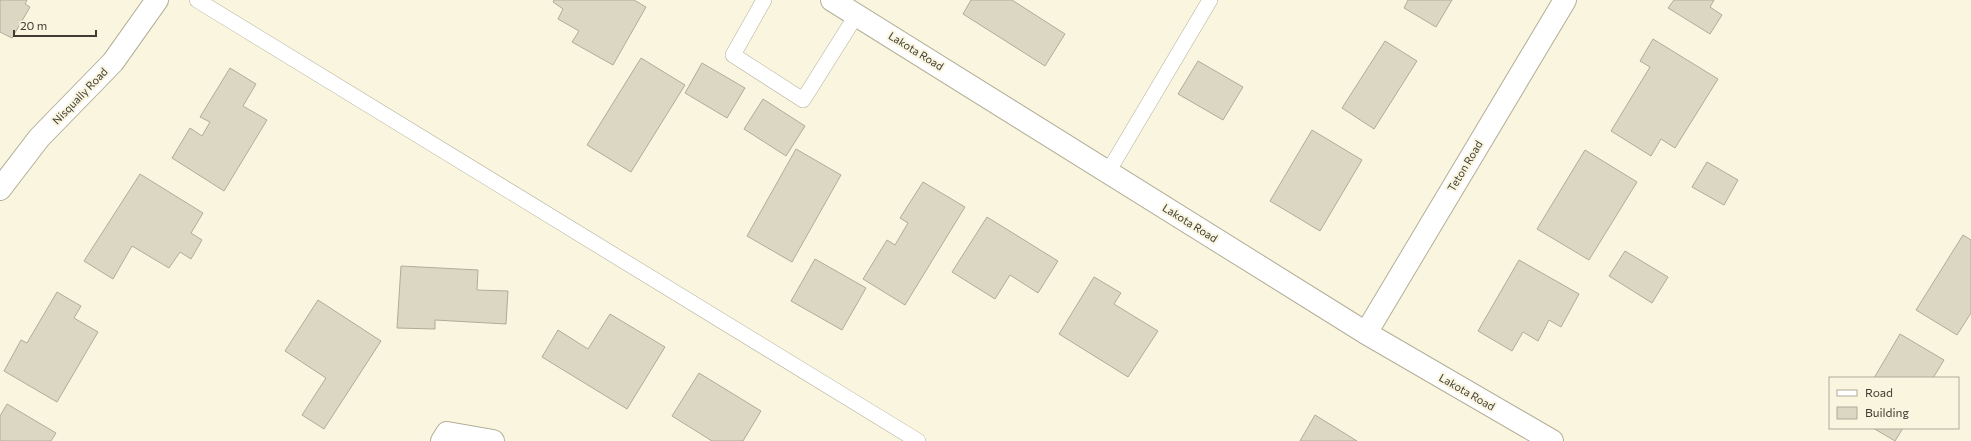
<svg xmlns="http://www.w3.org/2000/svg" width="1971" height="441" font-family="Commissioner,sans-serif">
  <style>
    .building { fill: #dcd7c2; stroke: #b1ac97 }
    .lines { fill: none; stroke-linecap: round; stroke-linejoin: round }
    .lane-casing { stroke: #b3ae99; stroke-width: 16 }
    .street-casing { stroke: #b3ae99; stroke-width: 24 }
    .lane { stroke: #fff; stroke-width: 15 }
    .street { stroke: #fff; stroke-width: 22 }
    .labels { text-anchor: middle; stroke-width: 4; stroke-linejoin: round; paint-order: stroke }
    .street-label { font-size: 11px; fill: #3e3c33; stroke: #faf5df }
  </style>
  <rect width="100%" height="100%" fill="#faf5df"/>
  <path class="building" d="M 0,0 L 27,0 L 25,4 L 30,7 L 12,38 L 0,32 Z
    M 554,0 L 634,0 L 646,7 L 613,65 L 572,42 L 579,31 L 558,19 L 563,9 L 553,2 Z
    M 971,0 L 1012,0 L 1065,34 L 1045,66 L 963,14 Z
    M 1408,0 L 1452,0 L 1436,27 L 1404,8 Z
    M 1674,0 L 1714,0 L 1710,7 L 1722,15 L 1710,34 L 1668,8 Z
    M 1653,39 L 1718,79 L 1675,148 L 1661,139 L 1651,156 L 1611,131 L 1650,67 L 1640,61 Z
    M 1385,41 L 1417,61 L 1374,129 L 1342,108 Z
    M 641,58 L 685,85 L 631,172 L 587,145 Z
    M 1198,61 L 1243,87 L 1223,120 L 1178,94 Z
    M 702,63 L 745,88 L 727,118 L 685,93 Z
    M 230,68 L 256,84 L 243,106 L 267,120 L 224,191 L 172,158 L 190,128 L 202,136 L 210,122 L 200,117 Z
    M 763,99 L 805,126 L 786,156 L 744,129 Z
    M 1312,130 L 1362,160 L 1320,231 L 1270,201 Z
    M 796,149 L 841,175 L 792,262 L 747,236 Z
    M 1585,150 L 1637,182 L 1589,260 L 1537,229 Z
    M 1707,162 L 1738,180 L 1724,205 L 1692,187 Z
    M 140,174 L 203,213 L 191,233 L 202,240 L 191,259 L 180,252 L 169,268 L 132,246 L 113,279 L 84,261 Z
    M 923,182 L 965,207 L 905,305 L 863,279 L 887,240 L 895,245 L 908,223 L 900,218 Z
    M 987,217 L 1058,261 L 1038,293 L 1010,275 L 995,299 L 952,272 Z
    M 1963,235 L 1971,240 L 1971,313 L 1957,335 L 1916,310 Z
    M 1625,251 L 1668,277 L 1652,303 L 1609,276 Z
    M 815,259 L 866,288 L 842,330 L 791,301 Z
    M 1519,260 L 1579,294 L 1561,327 L 1549,320 L 1538,341 L 1523,332 L 1512,351 L 1478,331 Z
    M 401,266 L 478,270 L 477,290 L 508,291 L 506,324 L 435,320 L 435,329 L 397,328 Z
    M 1094,277 L 1121,293 L 1114,304 L 1158,331 L 1128,377 L 1059,334 Z
    M 57,292 L 81,306 L 74,318 L 98,332 L 57,402 L 4,371 L 21,340 L 27,343 Z
    M 318,300 L 381,341 L 324,429 L 302,415 L 326,378 L 285,351 Z
    M 610,314 L 665,347 L 627,409 L 542,357 L 558,330 L 588,349 Z
    M 1900,334 L 1944,360 L 1933,378 L 1874,378 Z
    M 699,373 L 761,411 L 743,441 L 712,441 L 672,416 Z
    M 7,404 L 56,433 L 51,441 L 0,441 L 0,416 Z
    M 1315,415 L 1357,441 L 1300,441 Z
    M 1873,428 L 1903,428 L 1895,441 Z"/>
  <g class="lines">
    <g class="lane-casing">
      <path id="lane" d="M 197,0 L 918,441
        M 764,0 L 733,55 L 803,100 L 857,14
        M 1108,172 L 1210,0"/>
    </g>
    <g class="street-casing">
      <path id="street" d="M 832,0 L 1366,333 L 1552,441
        M 0,189 L 39,138 L 113,62 L 157,0
        M 1366,333 L 1565,0
        M 442,441 L 447,433 L 493,441"/>
    </g>
    <use href="#lane" class="lane"/>
    <use href="#street" class="street"/>
  </g>
  <g class="labels">
    <g class="street-label">
      <text transform="translate(916 51) rotate(32)" y="4">Lakota Road</text>
      <text transform="translate(80 96) rotate(-46)" y="4">Nisqually Road</text>
      <text transform="translate(1465 166) rotate(-59)" y="4">Teton Road</text>
      <text transform="translate(1190 223) rotate(32)" y="4">Lakota Road</text>
      <text transform="translate(1467 392) rotate(30)" y="4">Lakota Road</text>
    </g>
  </g>
  <rect x="1829" y="377" width="130" height="52" fill="#faf5df" stroke="#afab9a"/>
  <rect x="1837" y="390" width="20" height="6" fill="#ffffff" stroke="#afab9a"/>
  <text x="1865" y="397" font-size="12" fill="#3e3c33">Road</text>
  <rect x="1837" y="407" width="20" height="12" fill="#dcd7c2" stroke="#afab9a"/>
  <text x="1865" y="417" font-size="12" fill="#3e3c33">Building</text>
  <path d="M14 30v6h82v-6" fill="none" stroke="#3e3c33" stroke-width="2"/>
  <text x="20" y="30" font-size="12" fill="#3e3c33" stroke="#faf5df" stroke-width="3" paint-order="stroke">20 m</text>
</svg>
